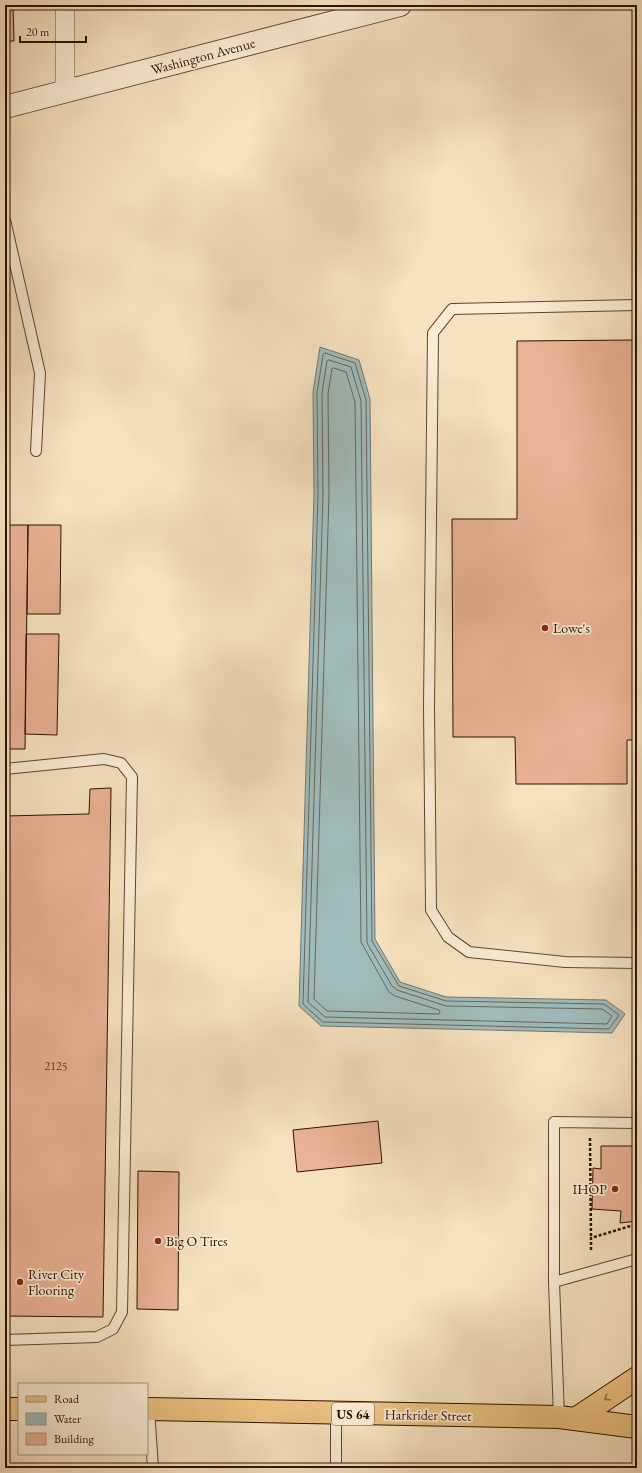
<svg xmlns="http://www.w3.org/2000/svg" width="642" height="1473" font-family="'EB Garamond',serif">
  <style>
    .water { fill: #a0bcbb; stroke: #727770 }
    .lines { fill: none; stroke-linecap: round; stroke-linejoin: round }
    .shore { stroke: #66665e; stroke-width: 1 }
    .building { fill: #eab294; stroke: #2d1000 }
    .service-casing { stroke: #5f4430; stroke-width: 12 }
    .minor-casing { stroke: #5f4430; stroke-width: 20 }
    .tertiary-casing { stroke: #5f4430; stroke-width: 24 }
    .primary-casing { stroke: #2d1000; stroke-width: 24 }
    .path { stroke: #2d1000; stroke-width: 2.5; stroke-dasharray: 3 2; stroke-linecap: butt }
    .service { stroke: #f9ecd5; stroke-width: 10 }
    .minor { stroke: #f9ecd5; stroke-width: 19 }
    .tertiary { stroke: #f9ecd5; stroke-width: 22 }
    .primary { stroke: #ebc180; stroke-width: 22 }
    .oneway { stroke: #967146 }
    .poi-dot { fill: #8f2418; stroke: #f9ecd5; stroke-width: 1.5 }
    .labels { text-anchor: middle; stroke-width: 3.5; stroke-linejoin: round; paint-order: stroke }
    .number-label { font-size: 12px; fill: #5c3825 }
    .shield { fill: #f9ecd5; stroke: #6a5240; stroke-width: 1 }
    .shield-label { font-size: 13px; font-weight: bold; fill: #2d1000 }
    .street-label { font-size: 14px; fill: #2d1000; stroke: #f9ecd5 }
    .poi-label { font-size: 14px; fill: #2d1000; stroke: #f9ecd5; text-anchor: start }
  </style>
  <rect width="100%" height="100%" fill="#f6e2bf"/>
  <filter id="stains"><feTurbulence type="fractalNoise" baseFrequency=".005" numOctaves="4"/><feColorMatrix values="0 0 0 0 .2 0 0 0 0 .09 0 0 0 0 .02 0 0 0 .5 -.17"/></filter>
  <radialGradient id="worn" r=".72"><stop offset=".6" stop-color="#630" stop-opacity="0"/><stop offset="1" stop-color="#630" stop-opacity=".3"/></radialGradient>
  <path class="water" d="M 320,347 L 359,360 L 370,399 L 375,939 L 400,982 L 446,997 L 606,1000 L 625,1014 L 612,1033 L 321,1026 L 299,1006 L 314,494 L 313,392 Z"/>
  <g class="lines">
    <path class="shore" d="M 325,353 L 355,363 L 366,400 L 372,941 L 399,986 L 446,1001 L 604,1004 L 619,1015 L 609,1029 L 323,1022 L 303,1004 L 318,494 L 317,393 L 323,355 Z
      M 329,360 L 351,367 L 361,401 L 367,943 L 392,986 L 397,990 L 446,1006 L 602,1009 L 612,1016 L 607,1024 L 325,1017 L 308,1002 L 323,494 L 322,393 L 327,361 Z
      M 334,368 L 346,372 L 355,402 L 361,942 L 389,992 L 395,996 L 439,1010 L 440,1012 L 439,1014 L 327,1011 L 314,999 L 329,494 L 328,394 L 332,369 Z"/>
  </g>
  <path class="building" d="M 5,5 L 13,5 L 14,41 L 5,41 Z
    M 637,340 L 637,740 L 627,740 L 627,784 L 516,784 L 515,737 L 453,737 L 452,519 L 517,519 L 517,341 Z
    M 5,525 L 28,525 L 25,749 L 5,749 Z
    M 28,525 L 61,525 L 60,614 L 27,614 Z
    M 26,634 L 59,634 L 57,735 L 25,734 Z
    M 111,788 L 103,1317 L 5,1316 L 5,816 L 89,814 L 90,789 Z
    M 378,1121 L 382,1163 L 297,1172 L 293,1130 Z
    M 601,1146 L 637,1146 L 637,1221 L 620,1223 L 621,1211 L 592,1209 L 593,1168 L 601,1169 Z
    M 138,1171 L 179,1172 L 178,1310 L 137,1309 Z"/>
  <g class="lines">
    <g class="service-casing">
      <path id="service" d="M 5,220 L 40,373 L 36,451
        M 637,305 L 452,309 L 433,333 L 429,706 L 431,910 L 448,937 L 469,952 L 565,962 L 637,963
        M 5,769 L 104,759 L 121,763 L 132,777 L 122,1312 L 113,1329 L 97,1337 L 5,1340
        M 554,1282 L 637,1259
        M 149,1409 L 153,1468
        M 559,1417 L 554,1282 L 554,1122 L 637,1123
        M 336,1468 L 336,1413"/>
    </g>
    <g class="minor-casing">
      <path id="minor" d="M 65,5 L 65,92"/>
    </g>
    <g class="tertiary-casing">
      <path id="tertiary" d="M 5,107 L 400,5"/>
    </g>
    <g class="primary-casing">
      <path id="primary" d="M 5,1409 L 19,1409
        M 147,1409 L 559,1417 L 637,1427
        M 577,1418 L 637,1378"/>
    </g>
    <path class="path" d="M 590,1138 L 591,1238
      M 591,1250 L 591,1238 L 637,1224"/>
    <use href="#service" class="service"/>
    <use href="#minor" class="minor"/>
    <use href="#tertiary" class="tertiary"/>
    <use href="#primary" class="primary"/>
  </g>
  <defs><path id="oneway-chevron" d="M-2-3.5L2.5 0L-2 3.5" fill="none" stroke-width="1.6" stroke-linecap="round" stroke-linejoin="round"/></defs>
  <use class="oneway" href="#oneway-chevron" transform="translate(607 1398) rotate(146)"/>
  <g class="poi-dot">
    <circle cx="545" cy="628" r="4"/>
    <circle cx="615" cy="1189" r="4"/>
    <circle cx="158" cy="1241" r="4"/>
    <circle cx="20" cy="1282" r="4"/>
  </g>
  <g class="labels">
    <g class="number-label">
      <text x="56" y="1070">2125</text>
    </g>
    <rect class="shield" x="332" y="1403" width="42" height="22" rx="3"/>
    <g class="shield-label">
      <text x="353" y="1419">US 64</text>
    </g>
    <g class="street-label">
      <text transform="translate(203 56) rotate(-15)" y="5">Washington Avenue</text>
      <text transform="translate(428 1415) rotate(1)" y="5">Harkrider Street</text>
    </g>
    <g class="poi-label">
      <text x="553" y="633">Lowe's</text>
      <text x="607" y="1194" text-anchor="end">IHOP</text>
      <text x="166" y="1246">Big O Tires</text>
      <text x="28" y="1279">River City<tspan x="28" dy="16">Flooring</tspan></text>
    </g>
  </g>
  <rect width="642" height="1473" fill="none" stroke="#f6e2bf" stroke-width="20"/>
  <rect x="6" y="6" width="630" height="1461" fill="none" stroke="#2d1000" stroke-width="2"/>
  <rect x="10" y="10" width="622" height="1453" fill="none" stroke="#2d1000"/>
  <rect x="18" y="1383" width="130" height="72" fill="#f9ecd5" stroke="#a79480"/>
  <rect x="26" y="1396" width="20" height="6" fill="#ebc180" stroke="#a79480"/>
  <text x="54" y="1403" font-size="12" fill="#2d1000">Road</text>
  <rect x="26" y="1413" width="20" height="12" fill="#a0bcbb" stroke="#a79480"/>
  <text x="54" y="1423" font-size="12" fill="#2d1000">Water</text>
  <rect x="26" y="1433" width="20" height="12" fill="#eab294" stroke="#a79480"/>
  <text x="54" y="1443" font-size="12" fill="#2d1000">Building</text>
  <path d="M20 36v6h66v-6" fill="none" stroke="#2d1000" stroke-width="2"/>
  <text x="26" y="36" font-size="12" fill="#2d1000" stroke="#f9ecd5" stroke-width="3" paint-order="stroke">20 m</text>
  <rect width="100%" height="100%" filter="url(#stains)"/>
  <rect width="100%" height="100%" fill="url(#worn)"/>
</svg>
